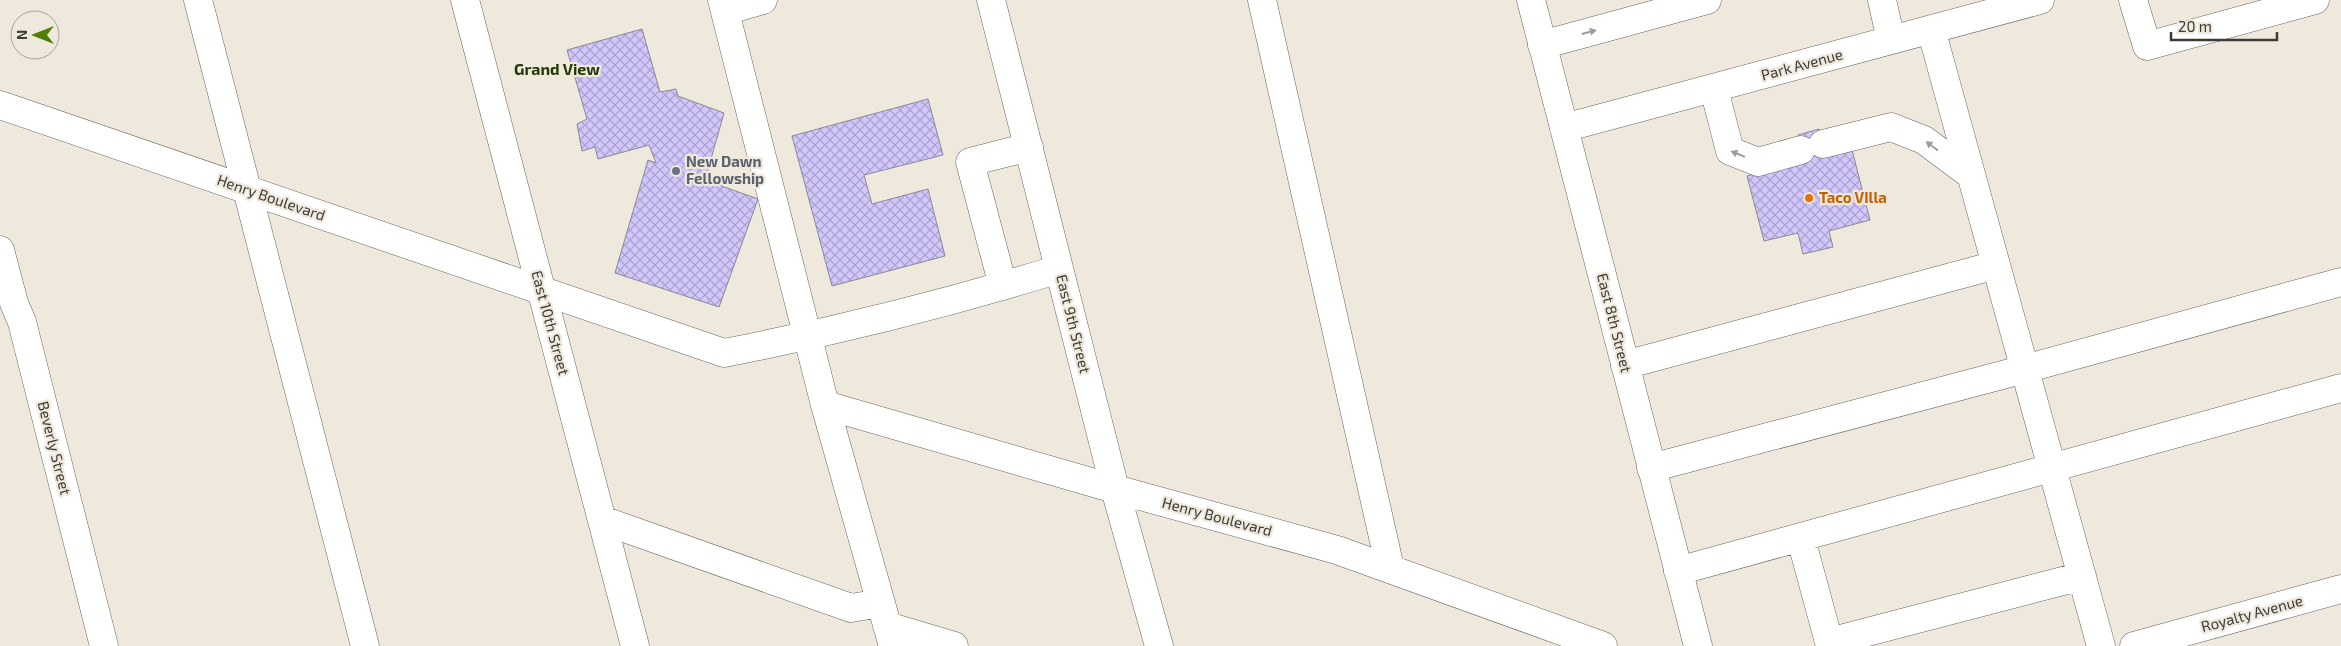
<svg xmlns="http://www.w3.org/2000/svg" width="2341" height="646" font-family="'Exo 2',sans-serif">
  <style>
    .building { fill: url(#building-cross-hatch); stroke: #8b8994 }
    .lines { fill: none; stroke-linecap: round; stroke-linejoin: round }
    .minor-casing { stroke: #6a655b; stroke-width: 29 }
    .major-casing { stroke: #6a655b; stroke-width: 29 }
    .minor { stroke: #fff; stroke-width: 28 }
    .major { stroke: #fff; stroke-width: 28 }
    .oneway { fill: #9e9d9a }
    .worship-dot { fill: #6b7280; stroke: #efe8dd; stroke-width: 2 }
    .food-dot { fill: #e8710a; stroke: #efe8dd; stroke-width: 2 }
    .labels { text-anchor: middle; stroke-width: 4.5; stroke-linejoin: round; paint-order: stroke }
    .street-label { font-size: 15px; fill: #3d3b36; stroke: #efe8dd }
    .worship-label { font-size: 15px; font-weight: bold; fill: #5b616d; stroke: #efe8dd; text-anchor: start }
    .food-label { font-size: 15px; font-weight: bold; fill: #c56008; stroke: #efe8dd; text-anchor: start }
    .neighbourhood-label { font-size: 16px; font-weight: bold; fill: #233905; stroke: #efe8dd }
  </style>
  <defs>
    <pattern id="building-cross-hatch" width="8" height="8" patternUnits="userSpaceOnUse" patternTransform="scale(1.25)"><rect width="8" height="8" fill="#d1c7fc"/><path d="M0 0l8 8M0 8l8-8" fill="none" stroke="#aba3cd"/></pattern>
  </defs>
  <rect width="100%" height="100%" fill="#efe8dd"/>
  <path class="building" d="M 642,29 L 660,92 L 676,89 L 678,96 L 724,113 L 705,180 L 758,199 L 719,307 L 615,273 L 648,160 L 656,163 L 649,145 L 598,159 L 595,147 L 582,151 L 577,124 L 587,119 L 567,50 Z
    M 928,99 L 943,155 L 864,175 L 872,204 L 928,189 L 945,256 L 832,286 L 792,136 Z
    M 1819,129 L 1826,157 L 1852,150 L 1870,220 L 1829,231 L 1833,247 L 1803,254 L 1798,233 L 1764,241 L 1747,176 L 1804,162 L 1798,135 Z"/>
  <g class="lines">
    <g class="minor-casing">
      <path id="minor" d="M 198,0 L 365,646
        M 465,0 L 635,646
        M 722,0 L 825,405 L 893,646
        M 991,0 L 1115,489 L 1159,646
        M 1262,0 L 1390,568
        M 1882,0 L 1891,40
        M 2133,0 L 2147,46 L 2315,0
        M 725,11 L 763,0
        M 1931,29 L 2101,646
        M 1542,45 L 1707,0
        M 1714,89 L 1730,151 L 1758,162 L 1801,150
        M 0,105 L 724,353 C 837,331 949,303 1059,269
        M 1564,128 L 2040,0
        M 1823,144 L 1891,127 L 1924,140 L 1971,175
        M 0,250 L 14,303 L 22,322 L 104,646
        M 1003,286 L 970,162 L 1029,147
        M 1625,365 L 1996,265
        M 825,405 L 1115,489 L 1337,550 L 1603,646
        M 1651,468 L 2025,369 L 2341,282
        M 602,520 L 851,608 L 881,603
        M 1801,539 L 1829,642 L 2082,576
        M 1678,571 L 2341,388
        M 887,626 L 954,646
        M 2134,646 L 2341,589"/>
    </g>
    <g class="major-casing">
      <path id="major" d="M 1531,0 L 1698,646"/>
    </g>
    <use href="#minor" class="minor"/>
    <use href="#major" class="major"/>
  </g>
  <defs><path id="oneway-solid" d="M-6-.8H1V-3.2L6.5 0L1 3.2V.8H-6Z" transform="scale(1.25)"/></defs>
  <g class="oneway">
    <use href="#oneway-solid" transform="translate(1589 32) rotate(-15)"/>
    <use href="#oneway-solid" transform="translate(1932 146) rotate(-143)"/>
    <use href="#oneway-solid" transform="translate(1738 154) rotate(-158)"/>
  </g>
  <circle class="worship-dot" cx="676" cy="171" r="5"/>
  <circle class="food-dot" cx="1809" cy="198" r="5"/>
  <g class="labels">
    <g class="street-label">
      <text transform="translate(1802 65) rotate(-15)" y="5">Park Avenue</text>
      <text transform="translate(271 198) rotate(19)" y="5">Henry Boulevard</text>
      <text transform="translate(550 323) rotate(75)" y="5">East 10th Street</text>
      <text transform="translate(1614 323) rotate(76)" y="5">East 8th Street</text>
      <text transform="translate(1073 324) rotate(76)" y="5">East 9th Street</text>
      <text transform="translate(54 448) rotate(76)" y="5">Beverly Street</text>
      <text transform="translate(1217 517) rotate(15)" y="5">Henry Boulevard</text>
      <text transform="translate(2252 614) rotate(-15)" y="5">Royalty Avenue</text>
    </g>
    <g class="worship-label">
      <text x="686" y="167">New Dawn<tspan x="686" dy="17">Fellowship</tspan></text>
    </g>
    <g class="food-label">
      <text x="1819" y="203">Taco VIlla</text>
    </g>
    <g class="neighbourhood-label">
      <text x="557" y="75">Grand View</text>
    </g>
  </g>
  <g transform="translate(35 35) rotate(270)"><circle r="24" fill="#efe8dd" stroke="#a8a39a"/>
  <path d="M0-4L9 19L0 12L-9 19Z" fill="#517f08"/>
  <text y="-8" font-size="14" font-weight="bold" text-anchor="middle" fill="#3d3b36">N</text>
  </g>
  <path d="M2171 32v8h106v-8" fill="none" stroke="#3d3b36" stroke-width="2.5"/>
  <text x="2178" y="32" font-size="15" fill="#3d3b36" stroke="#efe8dd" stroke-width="4" paint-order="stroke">20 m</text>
</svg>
